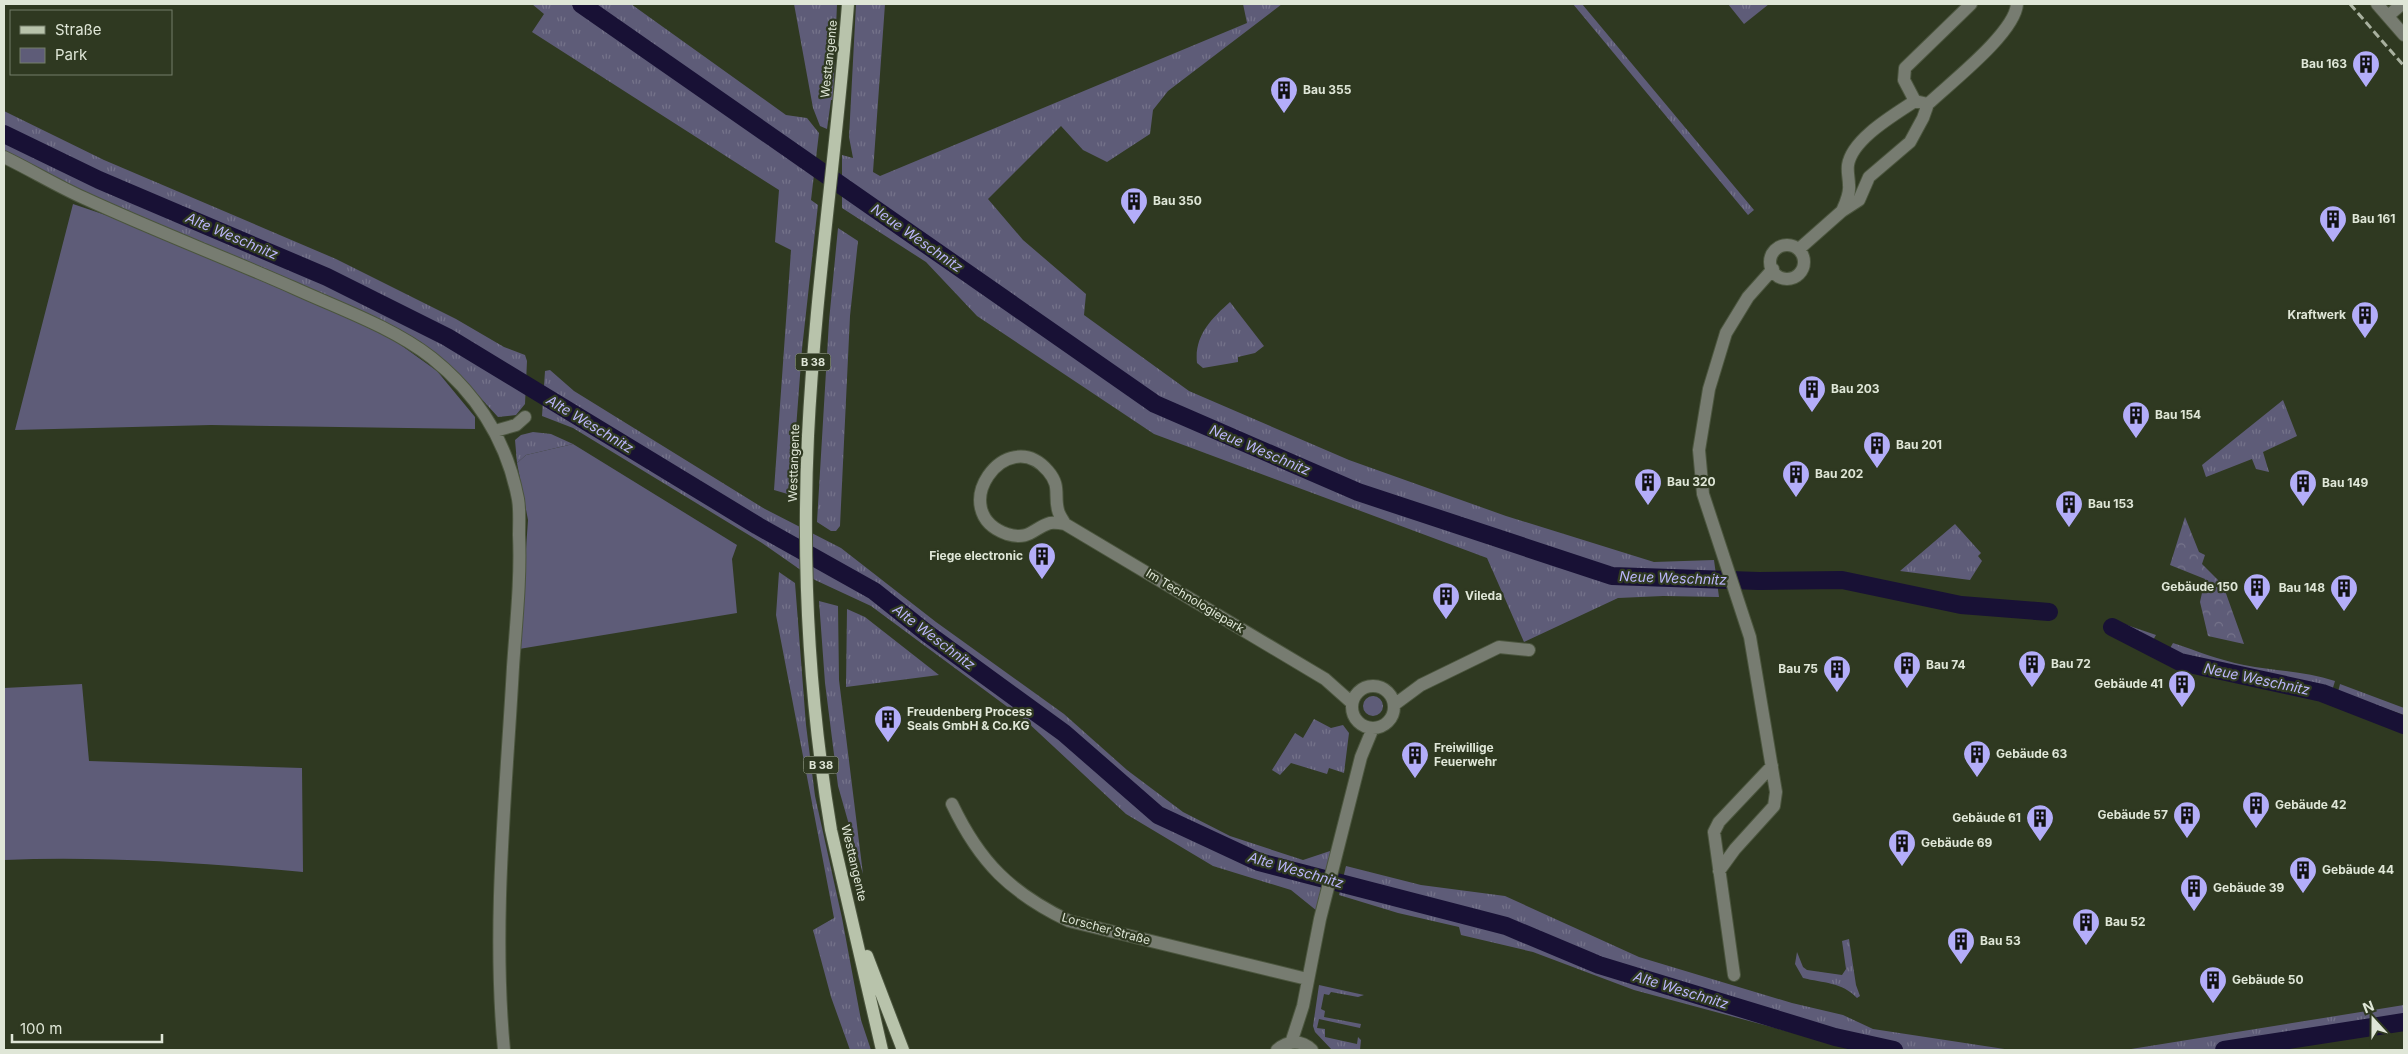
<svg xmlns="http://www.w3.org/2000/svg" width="2408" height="1054" font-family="Inter,sans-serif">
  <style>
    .grass { fill: url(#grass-tufts) }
    .forest { fill: url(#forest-crowns) }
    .green { fill: #5e5c78 }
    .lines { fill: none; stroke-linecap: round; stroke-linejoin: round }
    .river { stroke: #181135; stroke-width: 18 }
    .minor-casing { stroke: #4b553e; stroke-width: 14 }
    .major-casing { stroke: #4b553e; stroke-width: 14 }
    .minor { stroke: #777c71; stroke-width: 12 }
    .major { stroke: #b8c3ab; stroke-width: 12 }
    .rail { stroke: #a9b19f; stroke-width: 3; stroke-dasharray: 8 4; stroke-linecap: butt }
    .labels { text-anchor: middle; stroke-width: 4.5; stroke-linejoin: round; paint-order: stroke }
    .shield { fill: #2f3921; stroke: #aab2a0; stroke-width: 1 }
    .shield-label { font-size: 11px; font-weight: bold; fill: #dfe6d7 }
    .street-label { font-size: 12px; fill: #dfe6d7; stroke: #2f3921 }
    .poi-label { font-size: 12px; font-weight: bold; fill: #dfe6d7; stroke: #2f3921; text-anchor: start }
    .water-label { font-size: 14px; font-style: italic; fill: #bbb6fb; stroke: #2f3921 }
  </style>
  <defs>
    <pattern id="grass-tufts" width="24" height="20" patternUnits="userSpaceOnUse" patternTransform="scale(1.25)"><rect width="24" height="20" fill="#5e5c78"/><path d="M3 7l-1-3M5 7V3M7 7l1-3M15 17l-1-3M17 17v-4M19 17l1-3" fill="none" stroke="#75738a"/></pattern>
    <pattern id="forest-crowns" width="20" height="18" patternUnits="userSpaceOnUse" patternTransform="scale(1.25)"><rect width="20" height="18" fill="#5e5c78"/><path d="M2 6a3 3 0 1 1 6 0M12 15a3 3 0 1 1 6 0" fill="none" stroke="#75738a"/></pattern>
  </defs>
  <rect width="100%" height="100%" fill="#2f3921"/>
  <path class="grass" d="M 532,4 L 631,4 L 786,115 L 807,118 L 819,133 L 811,200 L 818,205 L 802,349 L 791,495 L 774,490 L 791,250 L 775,242 L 779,190 L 532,32 L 544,14 Z
    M 794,4 L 837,4 L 833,100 L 831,100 L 827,129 L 820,126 L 813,108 Z
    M 856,4 L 885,4 L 873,172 L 880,176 L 1247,23 L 1243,4 L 1282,4 L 1168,91 L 1153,110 L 1150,134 L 1107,162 L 1083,150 L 1061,126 L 988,199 L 1023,240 L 1086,294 L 1084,315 L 1189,391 L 1349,460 L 1506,516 L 1654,562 L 1714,560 L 1719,597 L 1663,596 L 1618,598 L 1524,642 L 1487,558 L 1154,434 L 977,316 L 926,262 L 842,208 L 842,155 L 853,158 L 849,137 Z
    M 1573,4 L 1582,4 L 1754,210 L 1748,215 Z
    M 1728,4 L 1769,4 L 1744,24 Z
    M 4,111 L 104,160 L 336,259 L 456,319 L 504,347 L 525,355 L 527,361 L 525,404 L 516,415 L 498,417 L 457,372 L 421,342 L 87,194 L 4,154 Z
    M 838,228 L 858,241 L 850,316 L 840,526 L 836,531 L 831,531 L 817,522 L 829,321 Z
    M 1230,302 L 1264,346 L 1255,353 L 1238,357 L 1238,362 L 1203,368 L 1197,363 C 1194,336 1211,319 1230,302 Z
    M 550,370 L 574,391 L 765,509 L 841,548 L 936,622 L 1064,714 L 1127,770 L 1183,812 L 1230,836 L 1303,860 L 1336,849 L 1317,911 L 1291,890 L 1213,866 L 1126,814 L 1025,720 L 871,606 L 815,580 L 762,543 L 573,428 L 542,416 L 545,371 Z
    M 2283,400 L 2297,436 L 2263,452 L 2269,472 L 2256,469 L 2252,459 L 2206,477 L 2202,465 Z
    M 533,432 L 551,434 L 573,444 L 526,455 L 517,463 L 515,440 L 521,435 Z
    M 1955,524 L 1981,553 L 1978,556 L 1982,561 L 1970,580 L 1900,571 Z
    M 779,572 L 795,583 L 806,725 L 815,796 L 842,918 L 861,1020 L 871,1050 L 850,1050 L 831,997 L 813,930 L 834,918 L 776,615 Z
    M 819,601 L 838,606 L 839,680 L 863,874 L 838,786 L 825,683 Z
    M 847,609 L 865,617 L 939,675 L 846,687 Z
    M 2118,622 L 2156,635 L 2152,642 L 2116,629 Z
    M 2173,643 C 2197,651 2219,660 2244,665 C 2274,671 2305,671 2335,681 L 2332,691 L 2300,681 L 2212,665 L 2169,650 Z
    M 2340,684 L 2404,708 L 2404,715 L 2338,692 Z
    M1363 706a10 10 0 1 1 20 0a10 10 0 1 1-20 0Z
    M 1314,719 L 1331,728 L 1343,725 L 1349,733 L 1344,773 L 1329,768 L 1327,774 L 1291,763 L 1280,775 L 1272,770 L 1295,733 L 1303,738 Z
    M 1346,866 L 1421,885 L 1505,896 L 1639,957 L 1792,1003 L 1843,1015 L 1873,1029 L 2011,1050 L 1857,1050 L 1634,990 L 1533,952 L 1461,935 L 1459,927 L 1398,913 L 1339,895 Z
    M 1849,939 L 1856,985 L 1860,996 L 1857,998 C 1842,982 1823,983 1803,978 L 1795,964 L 1797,952 L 1803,967 L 1807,970 L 1842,975 L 1846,969 L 1842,941 Z
    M 1319,985 L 1364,995 L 1358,997 L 1331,992 L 1329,995 L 1324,994 L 1321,1009 L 1325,1011 L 1324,1017 L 1361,1024 L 1360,1028 L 1319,1019 L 1317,1028 L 1325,1029 L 1325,1037 L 1357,1044 L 1358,1037 L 1361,1040 L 1360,1050 L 1332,1050 L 1315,1032 L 1313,1026 Z
    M 2404,1005 L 2404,1027 L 2266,1050 L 2125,1050 Z"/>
  <path class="forest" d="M 2185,517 L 2199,552 L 2205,555 L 2202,564 L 2223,585 L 2244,644 L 2208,636 L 2200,602 L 2205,579 L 2170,565 Z"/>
  <path class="green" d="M 73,204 L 138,226 L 289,291 L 391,338 L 437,371 L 475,417 L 475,429 L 211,425 L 15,430 Z
    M 573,444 L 737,545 L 732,559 L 737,613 L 519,649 L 528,520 L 517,463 L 526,455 Z
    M 82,684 L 89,761 L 302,768 L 303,872 C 203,863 104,856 4,860 L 4,688 Z"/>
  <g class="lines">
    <path class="river" d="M 581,4 L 1155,404 L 1358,492 L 1612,576 L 1759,581 L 1842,580 L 1961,605 L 2049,612
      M 4,134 L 99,180 L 327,277 L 447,337 L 758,526 L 874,591 L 928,634 L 1064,733 L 1158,815 L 1259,862 L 1506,926 L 1599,965 L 1835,1037 L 1894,1050
      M 2112,627 L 2180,662 L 2322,693 L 2404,725
      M 2224,1050 L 2404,1022"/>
    <g class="minor-casing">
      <path id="minor" d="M 1971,4 L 1905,68 L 1904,80 L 1915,101 L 1928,104 C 1950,83 2015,33 2017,4
        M 2377,4 L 2404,35
        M 2388,16 L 2402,4
        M 4,157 C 31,170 57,186 84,198 C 153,230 224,257 294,288 C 340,309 392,327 432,358 C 477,394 507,442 518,499 C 520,510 519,523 519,535 C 521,579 516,623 513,667 C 506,794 492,923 504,1050
        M 1842,211 C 1846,202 1850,194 1849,185 C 1849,178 1847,172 1848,165 C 1852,139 1894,115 1915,101
        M1770 262a17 17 0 1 1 34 0a17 17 0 1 1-34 0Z
        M 1799,249 L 1842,211 L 1859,200 L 1869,177 L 1910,142 L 1923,118 L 1928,104
        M 495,431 L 516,425 L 525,417
        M 1065,524 C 1063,520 1059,515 1058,510 C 1054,495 1061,486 1048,471 C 1006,422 944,512 1007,534 C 1030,541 1033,528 1050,523 C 1055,522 1060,523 1065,524 L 1325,679 L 1352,703
        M1352 707a21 21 0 1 1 42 0a21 21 0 1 1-42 0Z
        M 1394,705 L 1421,685 L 1499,647 L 1529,650
        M 952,804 C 980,863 1011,893 1069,921 L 1307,979
        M 1719,871 L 1735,849 L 1774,806 L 1776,792 L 1750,637 L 1703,494 L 1699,450 L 1709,389 L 1726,333 L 1748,297 L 1773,269
        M 1734,975 L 1714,832 L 1719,822 L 1772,766
        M 1291,1043 L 1303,1006 L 1320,919 L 1361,757 L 1373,728
        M 1277,1050 C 1288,1040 1302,1040 1312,1050"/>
    </g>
    <g class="major-casing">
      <path id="major" d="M 848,4 C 837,148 815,291 808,436 C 802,567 809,700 831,830 L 882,1050
        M 867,956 L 903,1050"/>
    </g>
    <use href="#minor" class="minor"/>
    <use href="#major" class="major"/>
    <path class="rail" d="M 2350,4 L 2404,66"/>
  </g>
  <defs>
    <g id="building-pin" transform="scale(1.4375)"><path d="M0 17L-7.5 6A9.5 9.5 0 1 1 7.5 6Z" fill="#b3adf9" stroke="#2f3921"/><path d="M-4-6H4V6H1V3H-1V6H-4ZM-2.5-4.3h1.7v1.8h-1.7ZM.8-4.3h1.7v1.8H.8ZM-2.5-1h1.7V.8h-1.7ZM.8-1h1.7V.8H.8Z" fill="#111"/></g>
  </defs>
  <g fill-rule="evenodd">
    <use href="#building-pin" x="2366" y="64"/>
    <use href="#building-pin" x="1284" y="90"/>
    <use href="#building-pin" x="1134" y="201"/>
    <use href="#building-pin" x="2333" y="219"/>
    <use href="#building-pin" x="2365" y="315"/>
    <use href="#building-pin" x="1812" y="389"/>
    <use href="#building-pin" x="2136" y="415"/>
    <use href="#building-pin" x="1877" y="445"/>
    <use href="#building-pin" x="1796" y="474"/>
    <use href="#building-pin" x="1648" y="482"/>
    <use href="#building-pin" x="2303" y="483"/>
    <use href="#building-pin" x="2069" y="504"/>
    <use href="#building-pin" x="1042" y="556"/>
    <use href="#building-pin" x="2257" y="587"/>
    <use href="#building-pin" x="2344" y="588"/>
    <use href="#building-pin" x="1446" y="596"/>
    <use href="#building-pin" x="2032" y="664"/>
    <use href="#building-pin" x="1907" y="665"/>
    <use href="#building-pin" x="1837" y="669"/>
    <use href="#building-pin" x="2182" y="684"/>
    <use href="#building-pin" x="888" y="719"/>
    <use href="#building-pin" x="1977" y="754"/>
    <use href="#building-pin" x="1415" y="755"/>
    <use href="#building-pin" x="2256" y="805"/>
    <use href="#building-pin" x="2187" y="815"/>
    <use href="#building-pin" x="2040" y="818"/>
    <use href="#building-pin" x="1902" y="843"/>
    <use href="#building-pin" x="2303" y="870"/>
    <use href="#building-pin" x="2194" y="888"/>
    <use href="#building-pin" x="2086" y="922"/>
    <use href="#building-pin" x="1961" y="941"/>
    <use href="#building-pin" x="2213" y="980"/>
  </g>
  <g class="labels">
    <g class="shield">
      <rect x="795.5" y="353.5" width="35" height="17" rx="4"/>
      <rect x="803.5" y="756.5" width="35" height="17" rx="4"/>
    </g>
    <g class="shield-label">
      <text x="813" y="366">B 38</text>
      <text x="821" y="769">B 38</text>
    </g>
    <g class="street-label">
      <text transform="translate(829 59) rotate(-84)" y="4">Westtangente</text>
      <text transform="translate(794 463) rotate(-88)" y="4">Westtangente</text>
      <text transform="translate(1195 601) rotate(31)" y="4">Im Technologiepark</text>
      <text transform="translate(854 863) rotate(77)" y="4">Westtangente</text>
      <text transform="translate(1106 929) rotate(15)" y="4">Lorscher Straße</text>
    </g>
    <g class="poi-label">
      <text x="2347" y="68" text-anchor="end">Bau 163</text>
      <text x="1303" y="94">Bau 355</text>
      <text x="1153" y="205">Bau 350</text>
      <text x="2352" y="223">Bau 161</text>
      <text x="2346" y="319" text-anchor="end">Kraftwerk</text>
      <text x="1831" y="393">Bau 203</text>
      <text x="2155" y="419">Bau 154</text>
      <text x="1896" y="449">Bau 201</text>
      <text x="1815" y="478">Bau 202</text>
      <text x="1667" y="486">Bau 320</text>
      <text x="2322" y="487">Bau 149</text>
      <text x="2088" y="508">Bau 153</text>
      <text x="1023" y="560" text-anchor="end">Fiege electronic</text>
      <text x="2238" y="591" text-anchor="end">Gebäude 150</text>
      <text x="2325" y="592" text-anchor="end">Bau 148</text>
      <text x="1465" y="600">Vileda</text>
      <text x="2051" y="668">Bau 72</text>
      <text x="1926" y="669">Bau 74</text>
      <text x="1818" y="673" text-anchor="end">Bau 75</text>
      <text x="2163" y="688" text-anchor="end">Gebäude 41</text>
      <text x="907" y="716">Freudenberg Process<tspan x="907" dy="14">Seals GmbH &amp; Co.KG</tspan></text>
      <text x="1434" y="752">Freiwillige<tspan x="1434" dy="14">Feuerwehr</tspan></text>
      <text x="1996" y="758">Gebäude 63</text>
      <text x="2275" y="809">Gebäude 42</text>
      <text x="2168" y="819" text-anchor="end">Gebäude 57</text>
      <text x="2021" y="822" text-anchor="end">Gebäude 61</text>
      <text x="1921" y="847">Gebäude 69</text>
      <text x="2322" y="874">Gebäude 44</text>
      <text x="2213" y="892">Gebäude 39</text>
      <text x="2105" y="926">Bau 52</text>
      <text x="1980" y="945">Bau 53</text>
      <text x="2232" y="984">Gebäude 50</text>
    </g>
    <g class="water-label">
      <text transform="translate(232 236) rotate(23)" y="5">Alte Weschnitz</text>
      <text transform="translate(917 238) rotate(35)" y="5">Neue Weschnitz</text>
      <text transform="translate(590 424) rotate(31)" y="5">Alte Weschnitz</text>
      <text transform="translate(1260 450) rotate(23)" y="5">Neue Weschnitz</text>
      <text transform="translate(1673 578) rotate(2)" y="5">Neue Weschnitz</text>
      <text transform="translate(934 637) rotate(37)" y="5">Alte Weschnitz</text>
      <text transform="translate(2257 679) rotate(12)" y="5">Neue Weschnitz</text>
      <text transform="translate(1296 870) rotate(16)" y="5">Alte Weschnitz</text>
      <text transform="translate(1681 990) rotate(17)" y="5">Alte Weschnitz</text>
    </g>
  </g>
  <rect width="2408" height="1054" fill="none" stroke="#dfe6d7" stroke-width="10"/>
  <rect x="10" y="10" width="162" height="65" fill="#2f3921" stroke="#757e6a"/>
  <rect x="20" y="26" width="25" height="8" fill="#b8c3ab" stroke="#757e6a"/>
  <text x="55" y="35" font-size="15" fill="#dfe6d7">Straße</text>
  <rect x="20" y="48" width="25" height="15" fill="#5e5c78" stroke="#757e6a"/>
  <text x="55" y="60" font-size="15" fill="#dfe6d7">Park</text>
  <g transform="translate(2373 1019) rotate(339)" stroke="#2f3921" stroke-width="4" paint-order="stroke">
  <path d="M0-4L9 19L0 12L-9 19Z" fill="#dfe6d7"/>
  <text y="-8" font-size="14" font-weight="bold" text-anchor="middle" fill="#dfe6d7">N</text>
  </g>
  <path d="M12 1034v8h150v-8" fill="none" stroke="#dfe6d7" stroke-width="2.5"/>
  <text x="20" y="1034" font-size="15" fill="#dfe6d7" stroke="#2f3921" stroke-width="4" paint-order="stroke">100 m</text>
</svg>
